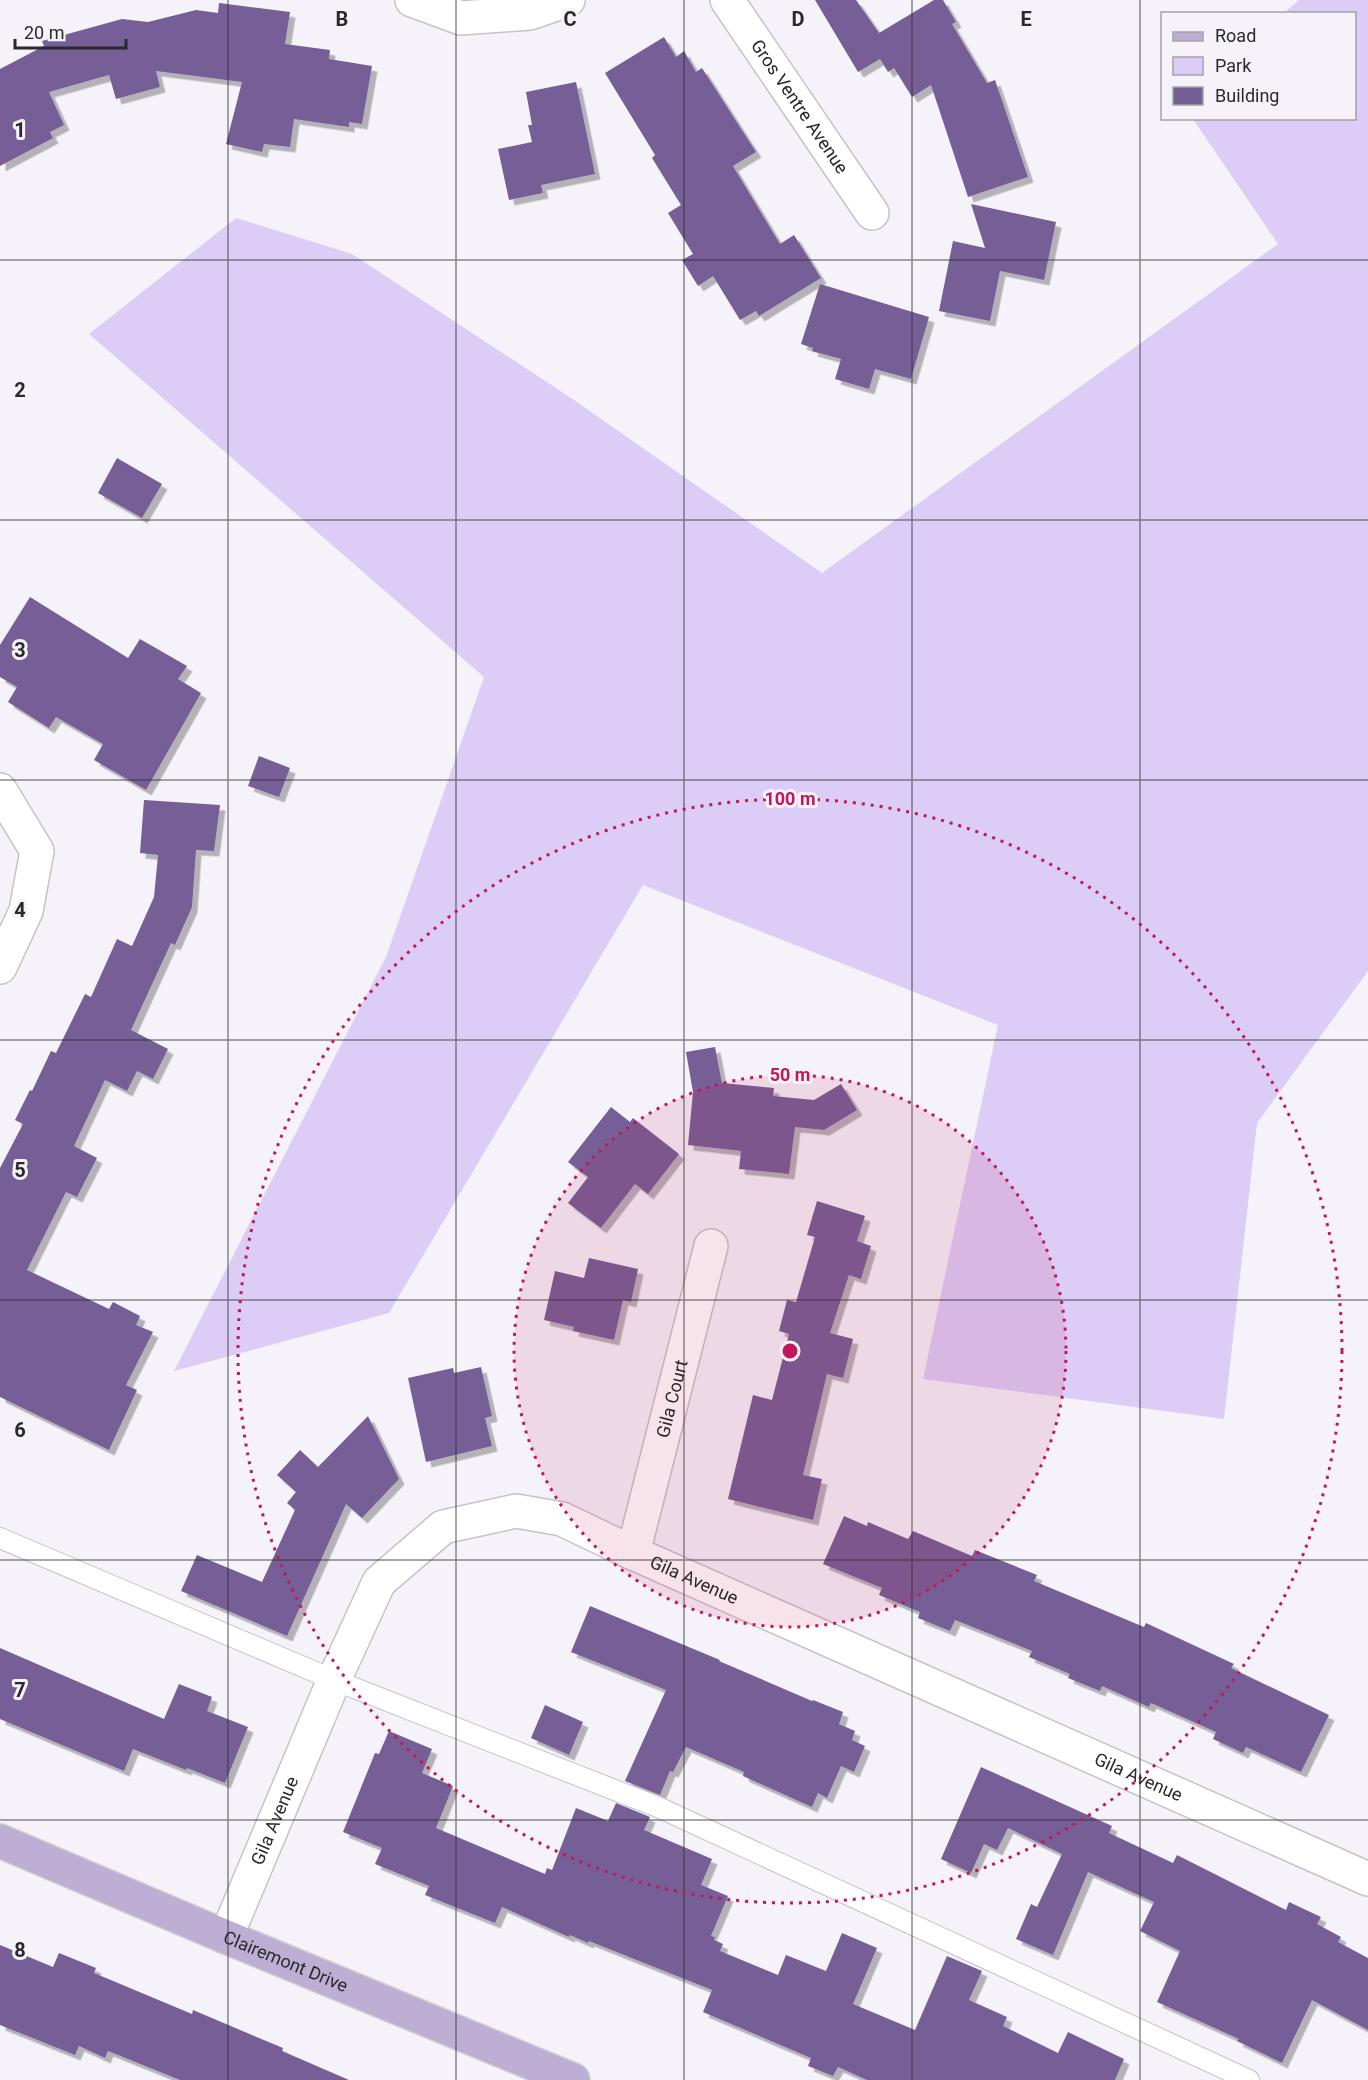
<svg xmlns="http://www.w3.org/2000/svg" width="1368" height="2080" font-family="Roboto,sans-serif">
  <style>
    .green { fill: #dbcdf5 }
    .building { fill: #745e96; filter: url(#shadow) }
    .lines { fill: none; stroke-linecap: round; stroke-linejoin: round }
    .service-casing { stroke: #c5c3c8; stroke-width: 22 }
    .minor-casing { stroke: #c5c3c8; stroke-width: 36 }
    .primary-casing { stroke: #d0d0d0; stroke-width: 36 }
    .service { stroke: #fff; stroke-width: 20 }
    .minor { stroke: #fff; stroke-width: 33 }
    .primary { stroke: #bdafd4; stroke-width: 33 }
    .grid { fill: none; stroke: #29292b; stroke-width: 1.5; stroke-opacity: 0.55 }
    .ring { fill: none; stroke: #c2185b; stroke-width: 3; stroke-dasharray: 3 6 }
    .labels { text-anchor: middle; stroke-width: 6; stroke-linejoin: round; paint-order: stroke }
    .street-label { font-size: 18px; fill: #29292b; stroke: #f5f3f9 }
    .grid-label { font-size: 20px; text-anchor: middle; font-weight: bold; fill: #29292b; stroke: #f5f3f9; stroke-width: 6; stroke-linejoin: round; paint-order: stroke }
    .centre { fill: #c2185b; stroke: #f5f3f9; stroke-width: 3 }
    .ring-label { font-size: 18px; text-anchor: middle; font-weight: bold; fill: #c2185b; stroke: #f5f3f9; stroke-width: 6; stroke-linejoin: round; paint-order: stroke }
  </style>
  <defs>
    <filter id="shadow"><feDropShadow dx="5.5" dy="5.5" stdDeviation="0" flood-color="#0004"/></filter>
  </defs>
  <rect width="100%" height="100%" fill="#f5f3f9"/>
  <path class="green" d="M 1299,0 L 1368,0 L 1368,971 L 1257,1123 L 1224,1419 L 923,1379 L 998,1025 L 643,885 L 389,1313 L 174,1371 L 386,957 L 484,677 L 89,334 L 236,218 L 352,254 L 571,398 L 822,573 L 1278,244 L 1193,119 L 1354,118 L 1354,14 L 1284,13 Z"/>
  <path class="building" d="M 815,0 L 856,0 L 879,33 L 934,0 L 943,0 L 956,22 L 952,24 L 987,83 L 995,80 L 1028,177 L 968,197 L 931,85 L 912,97 L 894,68 L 888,72 L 880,59 L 858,72 Z
    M 219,3 L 290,12 L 285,44 L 330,50 L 329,59 L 372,66 L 362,124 L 349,122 L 349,127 L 294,119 L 290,147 L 264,144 L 262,152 L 226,144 L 242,82 L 156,71 L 160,87 L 116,99 L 109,75 L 49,92 L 64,125 L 50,132 L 53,138 L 0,166 L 0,69 L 44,46 L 42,41 L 122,19 L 148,22 L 196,10 L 218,13 Z
    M 664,37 L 676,57 L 684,51 L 696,72 L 702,68 L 756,152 L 733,166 L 780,244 L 794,235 L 821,278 L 759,316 L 756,311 L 740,320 L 713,276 L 698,286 L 682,260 L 693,254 L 668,213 L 681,205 L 652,158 L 655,155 L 605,73 Z
    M 576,82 L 595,174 L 541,185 L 543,193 L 509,200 L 498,149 L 532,142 L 528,125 L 532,125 L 526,92 Z
    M 971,204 L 1056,222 L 1044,280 L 1000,271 L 990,321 L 939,311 L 953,241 L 985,248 Z
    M 820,284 L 929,317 L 911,379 L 875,369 L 869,389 L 835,379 L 841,359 L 812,351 L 813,348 L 801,344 Z
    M 117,458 L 162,484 L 142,518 L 98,493 Z
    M 30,597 L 128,658 L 140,639 L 187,666 L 178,679 L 201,693 L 146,790 L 94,760 L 103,744 L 56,717 L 49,728 L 8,702 L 17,687 L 0,677 L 0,645 Z
    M 259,756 L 290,768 L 279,797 L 248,786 Z
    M 144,800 L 220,805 L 214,851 L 196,850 L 192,907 L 175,945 L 171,943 L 131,1030 L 168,1049 L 153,1079 L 137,1071 L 127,1091 L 105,1080 L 74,1146 L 97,1158 L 77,1197 L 66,1192 L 27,1270 L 109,1309 L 113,1302 L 140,1316 L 136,1325 L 153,1332 L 126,1385 L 137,1390 L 109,1450 L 0,1397 L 0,1168 L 23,1124 L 15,1120 L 30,1090 L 32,1091 L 51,1051 L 56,1053 L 85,994 L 91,997 L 117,939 L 132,946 L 154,897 L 158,855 L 140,853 Z
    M 715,1047 L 722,1083 L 774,1088 L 773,1096 L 814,1100 L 841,1084 L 857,1110 L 824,1130 L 795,1127 L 789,1174 L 739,1169 L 741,1151 L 688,1145 L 693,1092 L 686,1052 Z
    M 611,1107 L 630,1122 L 633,1118 L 679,1154 L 648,1194 L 635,1184 L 601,1228 L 568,1203 L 588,1177 L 568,1162 Z
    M 817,1201 L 865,1216 L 857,1241 L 871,1246 L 861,1279 L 849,1275 L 830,1333 L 853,1339 L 843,1378 L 827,1374 L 803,1475 L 822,1479 L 813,1520 L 728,1499 L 753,1395 L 772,1400 L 789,1334 L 779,1331 L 787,1300 L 796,1302 L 815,1237 L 807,1235 Z
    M 589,1258 L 638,1269 L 631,1302 L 623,1300 L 614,1340 L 573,1331 L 574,1327 L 544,1320 L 555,1271 L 584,1278 Z
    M 481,1367 L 492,1416 L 485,1418 L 492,1446 L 426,1462 L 408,1378 L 453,1368 L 454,1373 Z
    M 368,1416 L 399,1479 L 362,1518 L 346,1504 L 287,1636 L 181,1591 L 197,1555 L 262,1582 L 295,1510 L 287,1503 L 296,1492 L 277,1475 L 300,1450 L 318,1467 Z
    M 844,1516 L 867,1526 L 868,1522 L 908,1539 L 913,1531 L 972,1556 L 975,1550 L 1037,1575 L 1034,1581 L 1144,1627 L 1146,1623 L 1234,1664 L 1231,1668 L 1329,1715 L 1301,1772 L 1246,1747 L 1243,1753 L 1213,1739 L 1216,1732 L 1151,1703 L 1149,1707 L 1102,1686 L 1100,1691 L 1068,1678 L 1070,1674 L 1029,1657 L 1032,1651 L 955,1620 L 950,1631 L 918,1618 L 920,1612 L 879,1595 L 882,1588 L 823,1564 Z
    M 590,1606 L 720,1660 L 719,1661 L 812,1701 L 813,1700 L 843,1712 L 839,1724 L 855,1731 L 852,1740 L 865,1746 L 854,1772 L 841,1766 L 827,1798 L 818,1793 L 812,1807 L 743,1776 L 744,1772 L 686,1747 L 673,1772 L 670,1771 L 660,1795 L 625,1781 L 666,1690 L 571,1652 Z
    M 0,1648 L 164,1719 L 179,1684 L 212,1697 L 207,1711 L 248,1727 L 225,1783 L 187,1768 L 186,1770 L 133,1749 L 124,1771 L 0,1719 Z
    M 545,1705 L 583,1722 L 569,1755 L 531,1738 Z
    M 389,1731 L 432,1749 L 422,1773 L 453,1786 L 436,1828 L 545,1874 L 547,1868 L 552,1870 L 576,1808 L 608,1821 L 616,1803 L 650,1817 L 644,1830 L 712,1859 L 701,1885 L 728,1896 L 711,1936 L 715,1937 L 714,1940 L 723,1944 L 720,1951 L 778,1975 L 786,1955 L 826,1971 L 842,1933 L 877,1948 L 853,2004 L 915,2030 L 947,1956 L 982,1971 L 969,2000 L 1007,2017 L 1003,2026 L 1058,2053 L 1068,2032 L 1124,2059 L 1115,2080 L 867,2080 L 838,2067 L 833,2076 L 808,2066 L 811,2058 L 703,2012 L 712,1990 L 589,1941 L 588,1943 L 570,1935 L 569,1937 L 502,1907 L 495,1923 L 425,1895 L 429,1886 L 375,1864 L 382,1848 L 343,1832 L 375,1753 L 379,1754 Z
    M 981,1767 L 1112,1826 L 1109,1833 L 1173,1863 L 1177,1855 L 1286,1910 L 1289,1902 L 1321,1917 L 1317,1924 L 1341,1937 L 1338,1942 L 1368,1958 L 1368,2030 L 1312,2000 L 1282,2063 L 1237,2041 L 1239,2039 L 1157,2002 L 1180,1951 L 1140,1931 L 1154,1902 L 1088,1872 L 1053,1955 L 1016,1939 L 1031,1904 L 1037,1907 L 1062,1854 L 1008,1828 L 997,1850 L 984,1844 L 971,1873 L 941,1859 Z
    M 0,1945 L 53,1967 L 59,1953 L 96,1968 L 94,1973 L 192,2014 L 193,2010 L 259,2038 L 283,2048 L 282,2051 L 349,2080 L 180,2080 L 108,2051 L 105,2058 L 79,2046 L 75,2055 L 0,2025 Z"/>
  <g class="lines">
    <g class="service-casing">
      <path id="service" d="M 0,1538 L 334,1680 L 658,1807 L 1249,2080"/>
    </g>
    <g class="minor-casing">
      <g id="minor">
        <path d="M 412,0 L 461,18 L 530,13 L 568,0"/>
        <path id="s1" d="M 727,0 L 872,213"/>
        <path d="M 0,790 L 37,851 L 26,911 L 0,967"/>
        <path id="s2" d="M 633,1553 L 711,1246"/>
        <path id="s3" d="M 226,1937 L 334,1680 L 379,1582 L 443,1527 L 516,1511 L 562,1519 L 633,1553 L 1368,1879"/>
      </g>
    </g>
    <g class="primary-casing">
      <g id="primary">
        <path id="s4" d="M 0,1841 L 226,1937 L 573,2080"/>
      </g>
    </g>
    <use href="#service" class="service"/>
    <use href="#minor" class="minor"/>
    <use href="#primary" class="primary"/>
  </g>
  <path class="grid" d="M 228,0 L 228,2080M 456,0 L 456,2080M 684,0 L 684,2080M 912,0 L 912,2080M 1140,0 L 1140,2080M 0,260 L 1368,260M 0,520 L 1368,520M 0,780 L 1368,780M 0,1040 L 1368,1040M 0,1300 L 1368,1300M 0,1560 L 1368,1560M 0,1820 L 1368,1820"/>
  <circle cx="790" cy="1351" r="276" fill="#c2185b" fill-opacity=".12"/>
  <g class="ring">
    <circle cx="790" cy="1351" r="276"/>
    <circle cx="790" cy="1351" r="552"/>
  </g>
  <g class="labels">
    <g class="street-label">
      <text dy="6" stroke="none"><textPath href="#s1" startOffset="129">Gros Ventre Avenue</textPath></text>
      <text dy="6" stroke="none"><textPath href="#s2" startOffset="159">Gila Court</textPath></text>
      <text dy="6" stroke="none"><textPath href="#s3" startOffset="738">Gila Avenue</textPath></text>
      <text dy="6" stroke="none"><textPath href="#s3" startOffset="1224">Gila Avenue</textPath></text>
      <text dy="6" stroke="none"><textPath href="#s3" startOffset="126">Gila Avenue</textPath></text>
      <text dy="6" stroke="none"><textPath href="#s4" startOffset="310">Clairemont Drive</textPath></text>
    </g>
  </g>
  <g class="grid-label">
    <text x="342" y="26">B</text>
    <text x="570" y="26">C</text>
    <text x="798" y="26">D</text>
    <text x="1026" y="26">E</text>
    <text x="20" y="137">1</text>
    <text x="20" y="397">2</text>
    <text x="20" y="657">3</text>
    <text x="20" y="917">4</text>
    <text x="20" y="1177">5</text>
    <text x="20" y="1437">6</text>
    <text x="20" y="1697">7</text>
    <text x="20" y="1957">8</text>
  </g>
  <circle cx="790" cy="1351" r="9" class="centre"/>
  <g class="ring-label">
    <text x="790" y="805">100 m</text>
    <text x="790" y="1081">50 m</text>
  </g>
  <rect x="1161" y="12" width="195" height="108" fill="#f5f3f9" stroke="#a3a2a7" stroke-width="1.5"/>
  <rect x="1173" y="32" width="30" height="9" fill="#bdafd4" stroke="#a3a2a7" stroke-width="1.5"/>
  <text x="1215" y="42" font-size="18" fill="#29292b">Road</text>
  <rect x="1173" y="57" width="30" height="18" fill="#dbcdf5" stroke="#a3a2a7" stroke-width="1.5"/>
  <text x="1215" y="72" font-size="18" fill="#29292b">Park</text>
  <rect x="1173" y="87" width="30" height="18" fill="#745e96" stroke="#a3a2a7" stroke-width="1.5"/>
  <text x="1215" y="102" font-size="18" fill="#29292b">Building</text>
  <path d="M15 39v9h111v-9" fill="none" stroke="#29292b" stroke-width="3"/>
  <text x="24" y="39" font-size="18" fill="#29292b" stroke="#f5f3f9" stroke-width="4.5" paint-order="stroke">20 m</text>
</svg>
